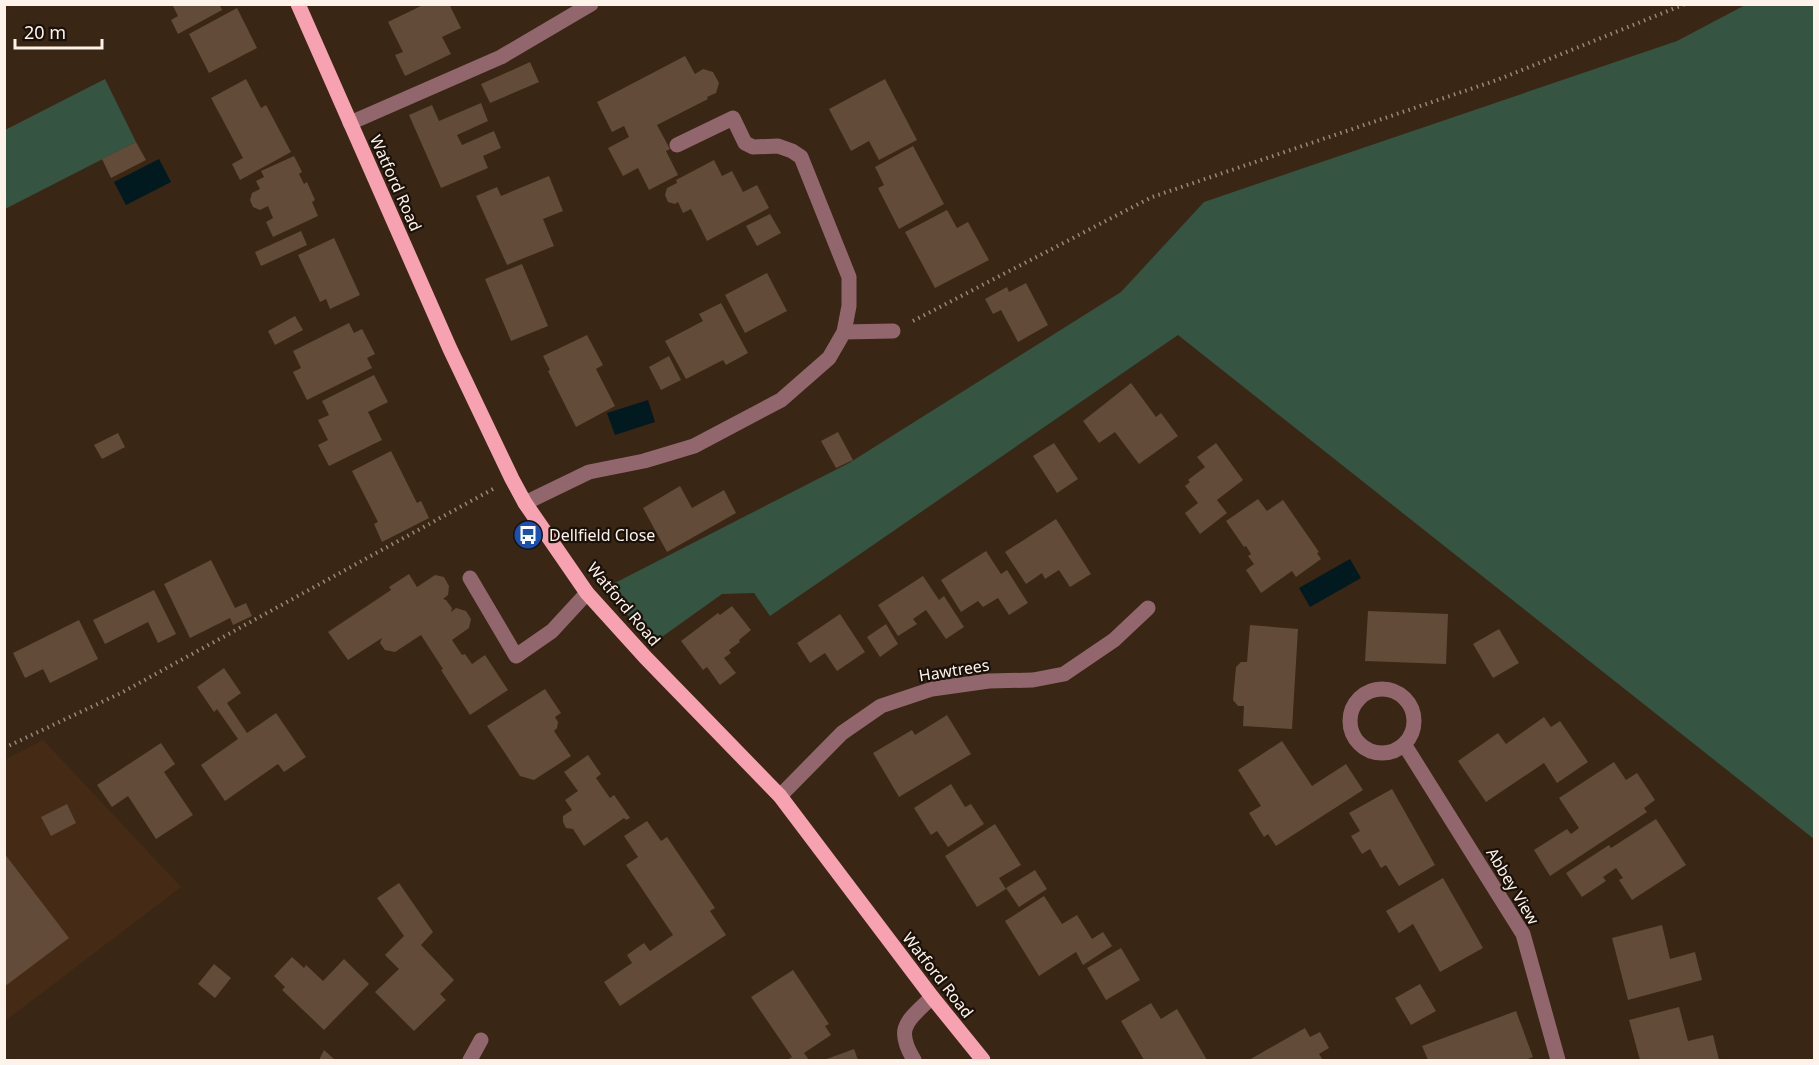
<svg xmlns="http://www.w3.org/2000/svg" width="1819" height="1065" font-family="'Noto Sans',sans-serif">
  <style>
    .built { fill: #452b15 }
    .green { fill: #355441 }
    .water { fill: #001a1f }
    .building { fill: #624b38 }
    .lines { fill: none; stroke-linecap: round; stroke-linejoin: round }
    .path { stroke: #98897b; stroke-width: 4; stroke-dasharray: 1.5 4.5; stroke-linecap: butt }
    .minor { stroke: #91676d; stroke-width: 15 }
    .major { stroke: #f7a2b0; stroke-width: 15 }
    .labels { text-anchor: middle; stroke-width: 4.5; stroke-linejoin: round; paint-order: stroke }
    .street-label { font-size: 16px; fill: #fef3ea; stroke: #1a110a }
    .poi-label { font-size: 16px; fill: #fef3ea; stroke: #1a110a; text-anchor: start }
  </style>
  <rect width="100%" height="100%" fill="#3a2614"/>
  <path class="built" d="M 43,740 L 181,887 L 5,1021 L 5,760 Z"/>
  <path class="green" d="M 1747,4 L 1814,5 L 1814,839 L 1178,335 L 770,616 L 754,593 L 722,594 L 652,644 L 605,588 L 849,463 L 1121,292 L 1204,202 L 1677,41 Z
    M 105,79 L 136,142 L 5,209 L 5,130 Z"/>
  <path class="water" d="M 159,159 L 171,182 L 126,205 L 114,182 Z
    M 648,400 L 655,422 L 615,435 L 607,413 Z
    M 1350,559 L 1361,578 L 1310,607 L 1299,588 Z"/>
  <path class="building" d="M 172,4 L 219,4 L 222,10 L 178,34 L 171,20 L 178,16 Z
    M 425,4 L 449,4 L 461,28 L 442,37 L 451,54 L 405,76 L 395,55 L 403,52 L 388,22 Z
    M 237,8 L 257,48 L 209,73 L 189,34 Z
    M 685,56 L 695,74 L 703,69 L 713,72 L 719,83 L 716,93 L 707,97 L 708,99 L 657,125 L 670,149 L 666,151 L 678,175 L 649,190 L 638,168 L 623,176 L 608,148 L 629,137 L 624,126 L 612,132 L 597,102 Z
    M 530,62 L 539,82 L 490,103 L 481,84 Z
    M 246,79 L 261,108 L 266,105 L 291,152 L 240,180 L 232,164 L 243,158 L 211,98 Z
    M 885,79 L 917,140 L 879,160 L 869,141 L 851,151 L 829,109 Z
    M 481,103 L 488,121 L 457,135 L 462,145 L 494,131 L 501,148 L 483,156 L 488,168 L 441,188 L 409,115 L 432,105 L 439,121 Z
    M 136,142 L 146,160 L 111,178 L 102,159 Z
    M 913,146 L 944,204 L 899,229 L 878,188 L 884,185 L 875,167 Z
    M 294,156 L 302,172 L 299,174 L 304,184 L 307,182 L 315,200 L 312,202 L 318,216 L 273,237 L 266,222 L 273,218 L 268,206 L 260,210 L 253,207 L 250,200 L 252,193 L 260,189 L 256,181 L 264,177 L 261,171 Z
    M 714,160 L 722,176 L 732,171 L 743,192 L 757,185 L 769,208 L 707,241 L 691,209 L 683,213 L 678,202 L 675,204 L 668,202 L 665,195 L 667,188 L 677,183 L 676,180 Z
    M 549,176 L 563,211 L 543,219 L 554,246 L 507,265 L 476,196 L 497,187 L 501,196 Z
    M 947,210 L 957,228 L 968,222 L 989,260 L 935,288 L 905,232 Z
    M 770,214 L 781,233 L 757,246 L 746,226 Z
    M 301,231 L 307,245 L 261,266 L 255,252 Z
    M 334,238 L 360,295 L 330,309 L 326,299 L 320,302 L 298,255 Z
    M 522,264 L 548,326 L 511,341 L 485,279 Z
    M 767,273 L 787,311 L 745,333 L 725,295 Z
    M 1026,283 L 1048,325 L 1018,342 L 1001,310 L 993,314 L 985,299 L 1007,287 L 1009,292 Z
    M 721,303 L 748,353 L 726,365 L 723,360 L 686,379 L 665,341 L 703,321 L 699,314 Z
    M 295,316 L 303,330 L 275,345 L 268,331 Z
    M 349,323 L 354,333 L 362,329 L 375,354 L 367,358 L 372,368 L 307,400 L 293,372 L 301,368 L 293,351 Z
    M 587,335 L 603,365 L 596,369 L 615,406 L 576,427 L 548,371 L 550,370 L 543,356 Z
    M 669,356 L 681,380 L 661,390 L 649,367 Z
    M 374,375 L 388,402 L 368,412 L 382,440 L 329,466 L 318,445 L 328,440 L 318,420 L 329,415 L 322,401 Z
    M 1131,383 L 1156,417 L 1161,413 L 1178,436 L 1139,464 L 1115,432 L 1099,443 L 1083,421 Z
    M 838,432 L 853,460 L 836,468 L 821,441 Z
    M 118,433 L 125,447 L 102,459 L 94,445 Z
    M 1054,443 L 1078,479 L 1057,493 L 1033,456 Z
    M 1216,443 L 1243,480 L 1217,500 L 1227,513 L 1200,534 L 1185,513 L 1198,503 L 1185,486 L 1190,482 L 1188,480 L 1205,467 L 1197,457 Z
    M 391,451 L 417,503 L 421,501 L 429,518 L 382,542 L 374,524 L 378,522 L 352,471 Z
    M 680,486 L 692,508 L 724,490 L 736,513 L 667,552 L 643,508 Z
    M 1258,499 L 1267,511 L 1283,500 L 1319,552 L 1317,553 L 1321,559 L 1296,577 L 1292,571 L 1261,593 L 1246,570 L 1254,564 L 1248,556 L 1251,554 L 1246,546 L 1244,547 L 1226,521 Z
    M 1056,519 L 1091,574 L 1070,587 L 1059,570 L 1045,579 L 1042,573 L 1026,584 L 1005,552 Z
    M 986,551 L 1001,574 L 1007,570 L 1028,603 L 1009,615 L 998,598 L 983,607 L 978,601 L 961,612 L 941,580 Z
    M 211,560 L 235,608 L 246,603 L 252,616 L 233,625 L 230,618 L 190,638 L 164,584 Z
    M 409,574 L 417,587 L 435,575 L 444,577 L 449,586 L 448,595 L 443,599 L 446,600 L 452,608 L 451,612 L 456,608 L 466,611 L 471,619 L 469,628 L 452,640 L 462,655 L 465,654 L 472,664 L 485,655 L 508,690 L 470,715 L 441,670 L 443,669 L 421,635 L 395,652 L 385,650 L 380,643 L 382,638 L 348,660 L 328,632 L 391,590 L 389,587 Z
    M 923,576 L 939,600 L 944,596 L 964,627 L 946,639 L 926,610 L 913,619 L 917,624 L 898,636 L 878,605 Z
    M 154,590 L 176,634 L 158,643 L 148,622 L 105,644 L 93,620 Z
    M 732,606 L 751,630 L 739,640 L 740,642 L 729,650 L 731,653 L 724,658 L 736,673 L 720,685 L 707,667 L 703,670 L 681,641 L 718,613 L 720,615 Z
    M 1368,611 L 1448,614 L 1446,664 L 1365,661 Z
    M 840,614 L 865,652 L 837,671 L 825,653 L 810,663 L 797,643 Z
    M 79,620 L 98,659 L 50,683 L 43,669 L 25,678 L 13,653 Z
    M 886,624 L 898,644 L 880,657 L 867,637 Z
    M 1250,625 L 1298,629 L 1292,729 L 1243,726 L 1244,706 L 1238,706 L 1233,700 L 1236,667 L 1241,662 L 1247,662 Z
    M 1499,629 L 1519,663 L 1493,678 L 1473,644 Z
    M 224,668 L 241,693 L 227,703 L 247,733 L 276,713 L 306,757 L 284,772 L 278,764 L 225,801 L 201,765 L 238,739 L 217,709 L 214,712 L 197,687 Z
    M 545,689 L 561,713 L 555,717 L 558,722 L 557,728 L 554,731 L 571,756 L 534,780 L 520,776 L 487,726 Z
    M 947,715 L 971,754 L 899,797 L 873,753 L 912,730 L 915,735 Z
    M 1544,717 L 1551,727 L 1560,721 L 1588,762 L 1557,783 L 1544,763 L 1486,802 L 1458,761 L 1498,733 L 1506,744 Z
    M 1282,741 L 1312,786 L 1346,764 L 1363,790 L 1276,846 L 1268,834 L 1264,837 L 1249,813 L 1261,806 L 1238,770 Z
    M 161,743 L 175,764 L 164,772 L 193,815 L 156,839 L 128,796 L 112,807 L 97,785 Z
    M 588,755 L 601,774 L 596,778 L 610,798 L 614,795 L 630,818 L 626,820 L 624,818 L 584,846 L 573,829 L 566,828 L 563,822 L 563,816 L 572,810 L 565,800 L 578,791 L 564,772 Z
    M 1614,762 L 1626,780 L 1637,773 L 1655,800 L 1644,808 L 1647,812 L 1550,876 L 1534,850 L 1567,829 L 1571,834 L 1579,828 L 1559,798 Z
    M 951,784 L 965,807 L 971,804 L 984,824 L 948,847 L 937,831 L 931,835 L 914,808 Z
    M 1392,789 L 1435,865 L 1399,886 L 1386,865 L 1381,868 L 1370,849 L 1362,854 L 1351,836 L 1360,831 L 1349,813 Z
    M 67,804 L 76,823 L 51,836 L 41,817 Z
    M 1656,819 L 1686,865 L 1632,900 L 1619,880 L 1623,878 L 1616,868 L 1603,877 L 1606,881 L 1582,897 L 1566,873 L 1609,845 L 1611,848 Z
    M 647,821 L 661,841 L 667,837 L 715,908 L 710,911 L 726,935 L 620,1006 L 604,982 L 632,963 L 627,955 L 644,943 L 650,951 L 673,935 L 626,865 L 638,857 L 624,836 Z
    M 995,824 L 1021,865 L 999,878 L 1006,889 L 977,907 L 945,856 Z
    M 4,853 L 69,938 L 4,987 Z
    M 1035,870 L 1047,889 L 1019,907 L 1006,888 Z
    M 1443,878 L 1483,948 L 1440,972 L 1413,924 L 1399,933 L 1386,911 Z
    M 399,883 L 433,932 L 421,945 L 454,980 L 440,994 L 446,1000 L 414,1031 L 375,992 L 399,969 L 385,955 L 404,936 L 377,898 Z
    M 1044,896 L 1062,924 L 1077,915 L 1092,939 L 1103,932 L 1112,946 L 1083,965 L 1076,952 L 1039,976 L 1005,921 Z
    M 1662,925 L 1670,959 L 1695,952 L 1702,980 L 1628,1000 L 1612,938 Z
    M 1121,948 L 1140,980 L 1106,1000 L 1087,968 Z
    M 292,957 L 304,968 L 306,965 L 323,981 L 344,959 L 369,984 L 324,1030 L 282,990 L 285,987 L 274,976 Z
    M 214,964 L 231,978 L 215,998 L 198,984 Z
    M 793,970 L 829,1024 L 825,1026 L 831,1035 L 804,1053 L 809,1060 L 787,1060 L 792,1057 L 751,997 Z
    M 1420,984 L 1436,1011 L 1411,1025 L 1395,998 Z
    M 1151,1003 L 1161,1019 L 1177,1009 L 1207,1060 L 1144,1060 L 1121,1021 Z
    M 1679,1007 L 1688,1041 L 1713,1035 L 1719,1060 L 1640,1060 L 1629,1020 Z
    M 1516,1011 L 1533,1057 L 1525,1060 L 1428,1060 L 1422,1046 Z
    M 1305,1028 L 1310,1037 L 1320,1032 L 1329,1048 L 1319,1054 L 1323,1060 L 1249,1060 Z
    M 854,1049 L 858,1060 L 824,1060 Z
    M 324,1050 L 335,1060 L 319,1060 Z"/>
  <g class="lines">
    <path class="path" d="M 913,321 L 1152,197 L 1497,80 L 1685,4
      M 4,748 L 121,693 L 493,489"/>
    <path class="minor" d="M 350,123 L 501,57 L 591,4
      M 844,332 L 893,331
      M 525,503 L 589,472 L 644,461 L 694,446 L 781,400 L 829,358 L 844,332 L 849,306 L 849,277 L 801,157 L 792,151 L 778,146 L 753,147 L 745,143 L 733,118 L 677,145
      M 470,578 L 516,656 L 552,631 L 587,593
      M1350 721a32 32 0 1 1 64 0a32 32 0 1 1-64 0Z
      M 1404,744 L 1523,934 L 1558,1060
      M 780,796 L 842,733 L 881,706 L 932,689 L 989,681 L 1033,680 L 1064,674 L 1114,640 L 1148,608
      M 470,1060 L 481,1040
      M 914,1060 C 894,1027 908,1021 932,997"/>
    <path class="major" d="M 298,4 L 450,349 L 512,479 L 525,503 L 587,593 L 645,657 L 780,796 L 932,997 L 983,1060"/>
  </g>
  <defs>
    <g id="bus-disc" transform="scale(1.5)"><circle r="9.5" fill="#1a4fb4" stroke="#1a110a"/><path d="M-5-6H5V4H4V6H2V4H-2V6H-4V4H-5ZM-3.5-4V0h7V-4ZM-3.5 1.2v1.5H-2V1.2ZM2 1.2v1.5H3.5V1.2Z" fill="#fff"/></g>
  </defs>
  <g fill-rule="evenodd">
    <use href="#bus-disc" x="528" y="535"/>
  </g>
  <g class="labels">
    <g class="street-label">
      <text transform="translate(396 183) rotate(66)" y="6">Watford Road</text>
      <text transform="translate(624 604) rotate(50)" y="6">Watford Road</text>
      <text transform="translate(954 670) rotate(-9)" y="6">Hawtrees</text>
      <text transform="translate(1513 886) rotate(59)" y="6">Abbey View</text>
      <text transform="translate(938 975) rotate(52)" y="6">Watford Road</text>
    </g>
    <g class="poi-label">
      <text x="549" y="541">Dellfield Close</text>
    </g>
  </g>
  <rect width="1819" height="1065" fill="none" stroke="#fef3ea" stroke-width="12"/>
  <path d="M15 39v9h87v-9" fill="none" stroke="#fef3ea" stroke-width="3"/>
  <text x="24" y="39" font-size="18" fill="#fef3ea" stroke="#1a110a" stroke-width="4.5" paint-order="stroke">20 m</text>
</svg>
